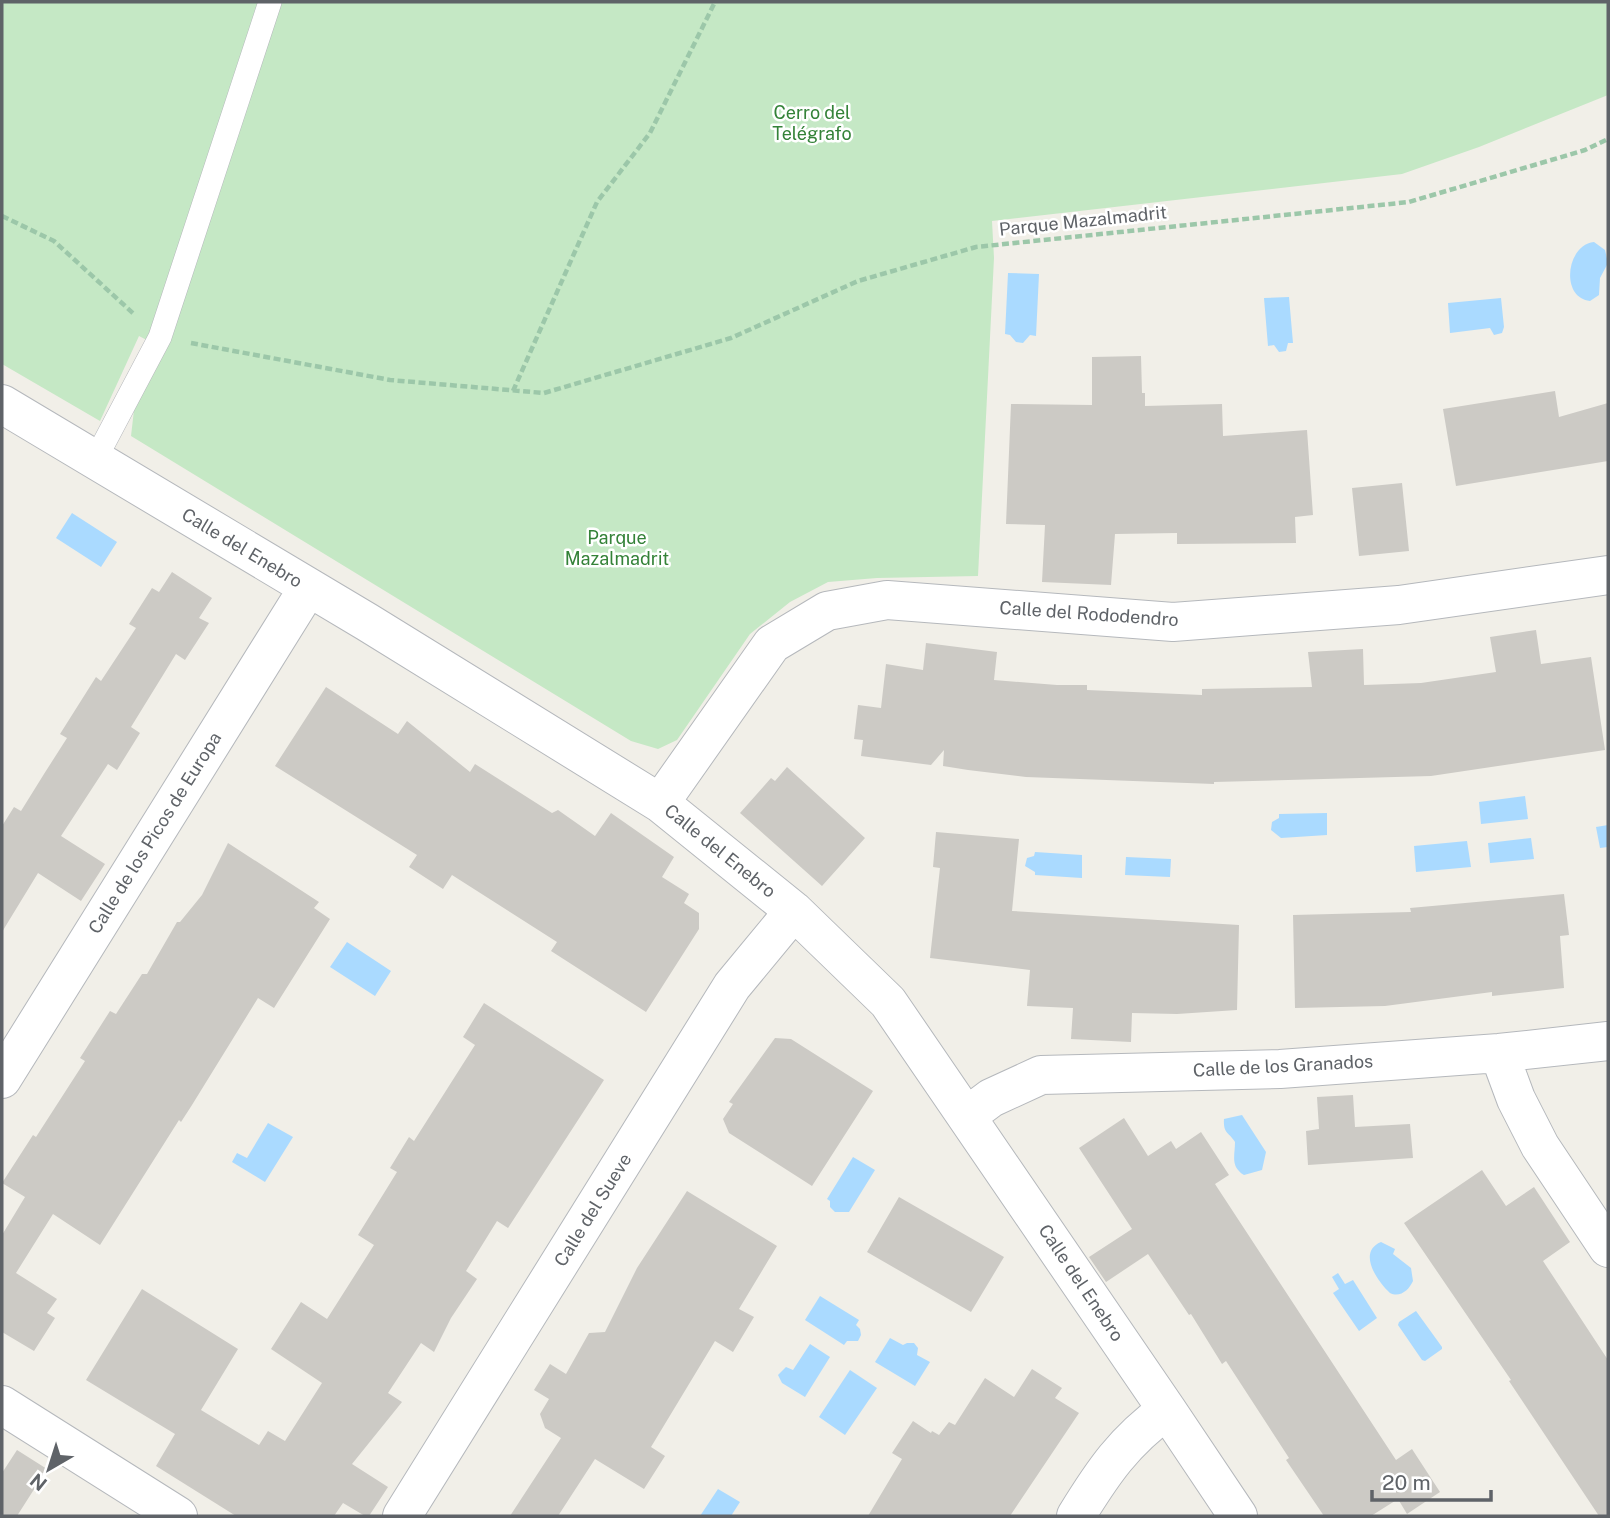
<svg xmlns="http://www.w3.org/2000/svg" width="1610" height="1518" font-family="'Public Sans',sans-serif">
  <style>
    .green { fill: #c5e8c5 }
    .water { fill: #aadaff }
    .building { fill: #cccac5 }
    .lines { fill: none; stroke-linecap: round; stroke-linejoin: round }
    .lane-casing { stroke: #b5b8bc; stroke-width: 24 }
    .street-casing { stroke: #b5b8bc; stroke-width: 40 }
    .path { stroke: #9cc7a9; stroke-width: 4.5; stroke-dasharray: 7 3.5; stroke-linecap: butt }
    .lane { stroke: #fff; stroke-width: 23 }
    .street { stroke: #fff; stroke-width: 38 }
    .labels { text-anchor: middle; stroke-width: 5; stroke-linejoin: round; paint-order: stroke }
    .park-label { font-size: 18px; fill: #348238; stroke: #fff }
    .street-label { font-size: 18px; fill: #5f6368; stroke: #fff }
  </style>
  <rect width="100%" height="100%" fill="#f1efe8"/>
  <path class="green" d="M 2,2 L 1608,2 L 1608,95 L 1479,147 L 1402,174 L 992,221 L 994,258 L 978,576 L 877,578 L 828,582 L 790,602 L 750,634 L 677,740 L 658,749 L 631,741 L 131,436 L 134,410 L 166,350 L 139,336 L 100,421 L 2,364 Z"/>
  <path class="water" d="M 1594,242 L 1605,250 L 1608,263 L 1600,278 L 1599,295 L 1590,301 C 1560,298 1566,245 1594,242 Z
    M 1008,273 L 1039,274 L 1036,336 L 1030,335 L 1023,343 L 1016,342 L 1010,335 L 1005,334 Z
    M 1289,297 L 1293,343 L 1288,343 L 1286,351 L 1279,352 L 1274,345 L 1268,346 L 1264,298 Z
    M 1501,298 L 1504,327 L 1502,333 L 1494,335 L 1490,328 L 1450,333 L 1448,303 Z
    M 72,513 L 117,542 L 101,567 L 56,538 Z
    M 1525,796 L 1528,819 L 1481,824 L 1479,802 Z
    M 1327,813 L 1327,835 L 1281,838 L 1271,830 L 1272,822 L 1279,818 L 1279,814 Z
    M 1608,825 L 1608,847 L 1600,848 L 1596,827 Z
    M 1531,838 L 1534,859 L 1490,863 L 1488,843 Z
    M 1467,841 L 1471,867 L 1416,872 L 1414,846 Z
    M 1035,852 L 1082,855 L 1082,878 L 1035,875 L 1035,872 L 1025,866 L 1027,858 L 1034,856 Z
    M 1126,857 L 1171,859 L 1170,877 L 1125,875 Z
    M 347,942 L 391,971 L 375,996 L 330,967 Z
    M 1242,1115 L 1266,1152 L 1262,1170 L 1244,1175 C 1230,1166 1235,1156 1235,1142 C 1229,1132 1223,1134 1224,1119 Z
    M 268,1123 L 293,1137 L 265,1182 L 232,1162 L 237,1153 L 247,1158 Z
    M 853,1157 L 875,1170 L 849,1212 L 835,1212 L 830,1207 L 830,1201 L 827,1199 Z
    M 1381,1242 L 1395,1249 L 1393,1254 L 1411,1268 L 1413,1281 C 1409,1290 1400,1298 1390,1293 C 1377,1281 1357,1252 1381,1242 Z
    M 1338,1273 L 1345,1284 L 1353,1280 L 1377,1318 L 1359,1331 L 1333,1293 L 1339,1289 L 1332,1277 Z
    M 820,1296 L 859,1320 L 856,1325 L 860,1329 L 861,1335 L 858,1341 L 847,1341 L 844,1345 L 805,1320 Z
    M 1416,1311 L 1442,1347 L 1442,1349 L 1425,1361 L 1422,1360 L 1398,1325 L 1399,1322 Z
    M 890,1338 L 903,1345 L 907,1343 L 914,1343 L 918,1348 L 917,1355 L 930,1362 L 915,1386 L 875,1362 Z
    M 810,1344 L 830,1357 L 805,1397 L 782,1383 L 778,1375 L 786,1367 L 793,1370 Z
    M 850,1370 L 877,1388 L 845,1435 L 819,1417 Z
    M 718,1489 L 740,1502 L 731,1516 L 700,1516 Z"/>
  <path class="building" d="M 1141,356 L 1142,393 L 1145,393 L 1145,406 L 1222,404 L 1223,436 L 1307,430 L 1313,515 L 1295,517 L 1296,543 L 1177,544 L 1177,533 L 1115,534 L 1111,585 L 1042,582 L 1045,525 L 1006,524 L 1011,404 L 1092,405 L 1092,357 Z
    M 1555,391 L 1559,417 L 1608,403 L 1608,461 L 1456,486 L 1443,409 Z
    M 1402,483 L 1409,551 L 1359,556 L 1352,488 Z
    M 172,572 L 212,598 L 199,618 L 209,623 L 185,660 L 176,654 L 131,727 L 140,733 L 117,770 L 108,764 L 61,836 L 105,864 L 81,901 L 38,873 L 2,932 L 2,826 L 14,807 L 21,811 L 44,774 L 67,738 L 60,734 L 96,677 L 101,681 L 136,628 L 129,624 L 152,588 L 159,592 Z
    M 1536,630 L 1541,664 L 1591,657 L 1605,750 L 1431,776 L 1214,782 L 1214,784 L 1026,777 L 968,770 L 943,766 L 944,750 L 931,765 L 861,756 L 863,740 L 854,739 L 858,705 L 881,708 L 886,664 L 923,670 L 926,643 L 997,652 L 994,680 L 1057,685 L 1087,685 L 1087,690 L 1202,695 L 1202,689 L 1312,687 L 1308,652 L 1363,649 L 1364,685 L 1421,683 L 1496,672 L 1490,637 Z
    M 326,687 L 398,734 L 407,721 L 470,772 L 475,764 L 552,813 L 558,810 L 595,836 L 611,813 L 674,857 L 662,877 L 689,894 L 684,903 L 699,913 L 699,929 L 646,1012 L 551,951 L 557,942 L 452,875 L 443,889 L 409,867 L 417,855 L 275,766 Z
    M 787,767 L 865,838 L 822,886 L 740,813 L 771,778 L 775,781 Z
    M 936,832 L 1019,839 L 1012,911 L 1239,925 L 1237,1010 L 1177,1014 L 1132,1013 L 1131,1042 L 1071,1039 L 1073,1008 L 1027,1006 L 1030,970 L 930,958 L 940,868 L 933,867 Z
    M 228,843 L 319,902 L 314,908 L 330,919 L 274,1008 L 258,998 L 192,1105 L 181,1122 L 179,1120 L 100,1245 L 53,1214 L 16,1273 L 57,1299 L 47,1313 L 55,1318 L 34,1351 L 2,1332 L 2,1235 L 25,1197 L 2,1183 L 33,1135 L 36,1137 L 85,1061 L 80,1058 L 110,1011 L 116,1014 L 142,974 L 147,974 L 177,922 L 180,922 L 202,895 Z
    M 1564,894 L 1569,935 L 1560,936 L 1564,988 L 1492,996 L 1492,992 L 1385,1006 L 1295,1008 L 1293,915 L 1411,912 L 1410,908 Z
    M 484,1003 L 604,1080 L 508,1228 L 497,1221 L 466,1271 L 477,1279 L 451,1318 L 434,1352 L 421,1343 L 388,1393 L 402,1402 L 352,1464 L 388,1487 L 369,1516 L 365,1516 L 343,1503 L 334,1516 L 236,1516 L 156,1466 L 175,1434 L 86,1380 L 142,1289 L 238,1349 L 201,1410 L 259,1445 L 268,1431 L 285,1441 L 322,1383 L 271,1349 L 301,1302 L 327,1319 L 374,1245 L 358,1235 L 397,1172 L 390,1168 L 409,1137 L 414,1141 L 475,1045 L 463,1037 Z
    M 775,1038 L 791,1039 L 873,1091 L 812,1186 L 729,1133 L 723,1119 L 733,1104 L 729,1102 Z
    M 1353,1095 L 1355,1127 L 1410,1124 L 1413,1158 L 1308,1165 L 1306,1131 L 1319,1129 L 1317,1097 Z
    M 1124,1118 L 1148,1156 L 1171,1141 L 1176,1149 L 1201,1132 L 1229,1175 L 1215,1184 L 1396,1460 L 1412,1449 L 1440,1492 L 1407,1514 L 1398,1499 L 1371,1516 L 1324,1516 L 1286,1460 L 1289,1458 L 1226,1361 L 1222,1364 L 1191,1314 L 1189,1315 L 1148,1254 L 1106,1282 L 1089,1257 L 1132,1229 L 1079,1148 Z
    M 1482,1170 L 1506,1206 L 1534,1187 L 1570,1242 L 1543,1261 L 1608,1360 L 1608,1516 L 1599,1516 L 1509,1381 L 1511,1380 L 1404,1223 Z
    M 687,1191 L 777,1246 L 739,1309 L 754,1317 L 733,1352 L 715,1341 L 651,1447 L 665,1456 L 644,1489 L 595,1459 L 558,1516 L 510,1516 L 561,1438 L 545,1428 L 540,1414 L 549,1399 L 534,1390 L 550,1364 L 566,1374 L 589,1333 L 605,1332 L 637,1268 Z
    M 899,1197 L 1004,1257 L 971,1312 L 867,1252 Z
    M 1032,1369 L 1062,1388 L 1055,1398 L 1079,1413 L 1010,1516 L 868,1516 L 902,1459 L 892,1453 L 913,1421 L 931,1433 L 932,1431 L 939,1435 L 949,1422 L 955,1425 L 985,1378 L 1014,1397 Z
    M 17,1450 L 47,1469 L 17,1516 L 2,1516 L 2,1473 Z"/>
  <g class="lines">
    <g class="lane-casing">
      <path id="lane" d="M 95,460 L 160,337 L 270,2"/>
    </g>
    <g class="street-casing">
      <path id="street" d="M 2,404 L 367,622 L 660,803 L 794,911 L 888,1002 L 1167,1410 L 1238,1516
        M 660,803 L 772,644 L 827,611 L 887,600 L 1173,622 L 1399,605 L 1608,575
        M 1499,1053 L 1516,1099 L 1540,1146 L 1608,1248
        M 2,1079 L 308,588
        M 967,1116 L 991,1098 L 1041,1075 L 1280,1069 L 1499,1053 L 1608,1041
        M 2,1405 L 178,1516
        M 402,1516 L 732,986 L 794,911
        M 1076,1516 C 1103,1472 1124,1441 1167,1410"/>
    </g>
    <path class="path" d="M 2,216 L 54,241 L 135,315
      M 191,343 L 390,380 L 544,393 L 731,338 L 858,281 L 976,247 L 1409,202 L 1585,150 L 1608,139
      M 513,391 L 597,202 L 650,133 L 715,2"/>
    <use href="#lane" class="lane"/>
    <use href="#street" class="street"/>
  </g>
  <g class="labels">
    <g class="park-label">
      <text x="812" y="119">Cerro del<tspan x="812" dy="21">Telégrafo</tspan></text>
      <text x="617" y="544">Parque<tspan x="617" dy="21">Mazalmadrit</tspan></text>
    </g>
    <g class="street-label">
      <text transform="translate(1083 221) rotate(-6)" y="6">Parque Mazalmadrit</text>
      <text transform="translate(242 548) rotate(31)" y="6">Calle del Enebro</text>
      <text transform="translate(1089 614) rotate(4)" y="6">Calle del Rododendro</text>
      <text transform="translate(155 833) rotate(-58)" y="6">Calle de los Picos de Europa</text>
      <text transform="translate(720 851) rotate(39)" y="6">Calle del Enebro</text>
      <text transform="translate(1283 1066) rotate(-3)" y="6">Calle de los Granados</text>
      <text transform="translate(593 1210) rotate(-58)" y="6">Calle del Sueve</text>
      <text transform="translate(1081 1283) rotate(56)" y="6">Calle del Enebro</text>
    </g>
  </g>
  <rect width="1610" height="1518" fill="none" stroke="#5f6368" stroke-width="7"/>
  <g transform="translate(49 1469) rotate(219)" stroke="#ffffff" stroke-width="5" paint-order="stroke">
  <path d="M0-5L12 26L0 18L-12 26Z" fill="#5f6368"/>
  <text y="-10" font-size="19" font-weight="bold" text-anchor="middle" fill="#5f6368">N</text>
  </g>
  <path d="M1372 1490v10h119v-10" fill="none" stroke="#5f6368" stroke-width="3.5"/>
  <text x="1382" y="1490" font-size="21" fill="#5f6368" stroke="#ffffff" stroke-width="5" paint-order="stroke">20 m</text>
</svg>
